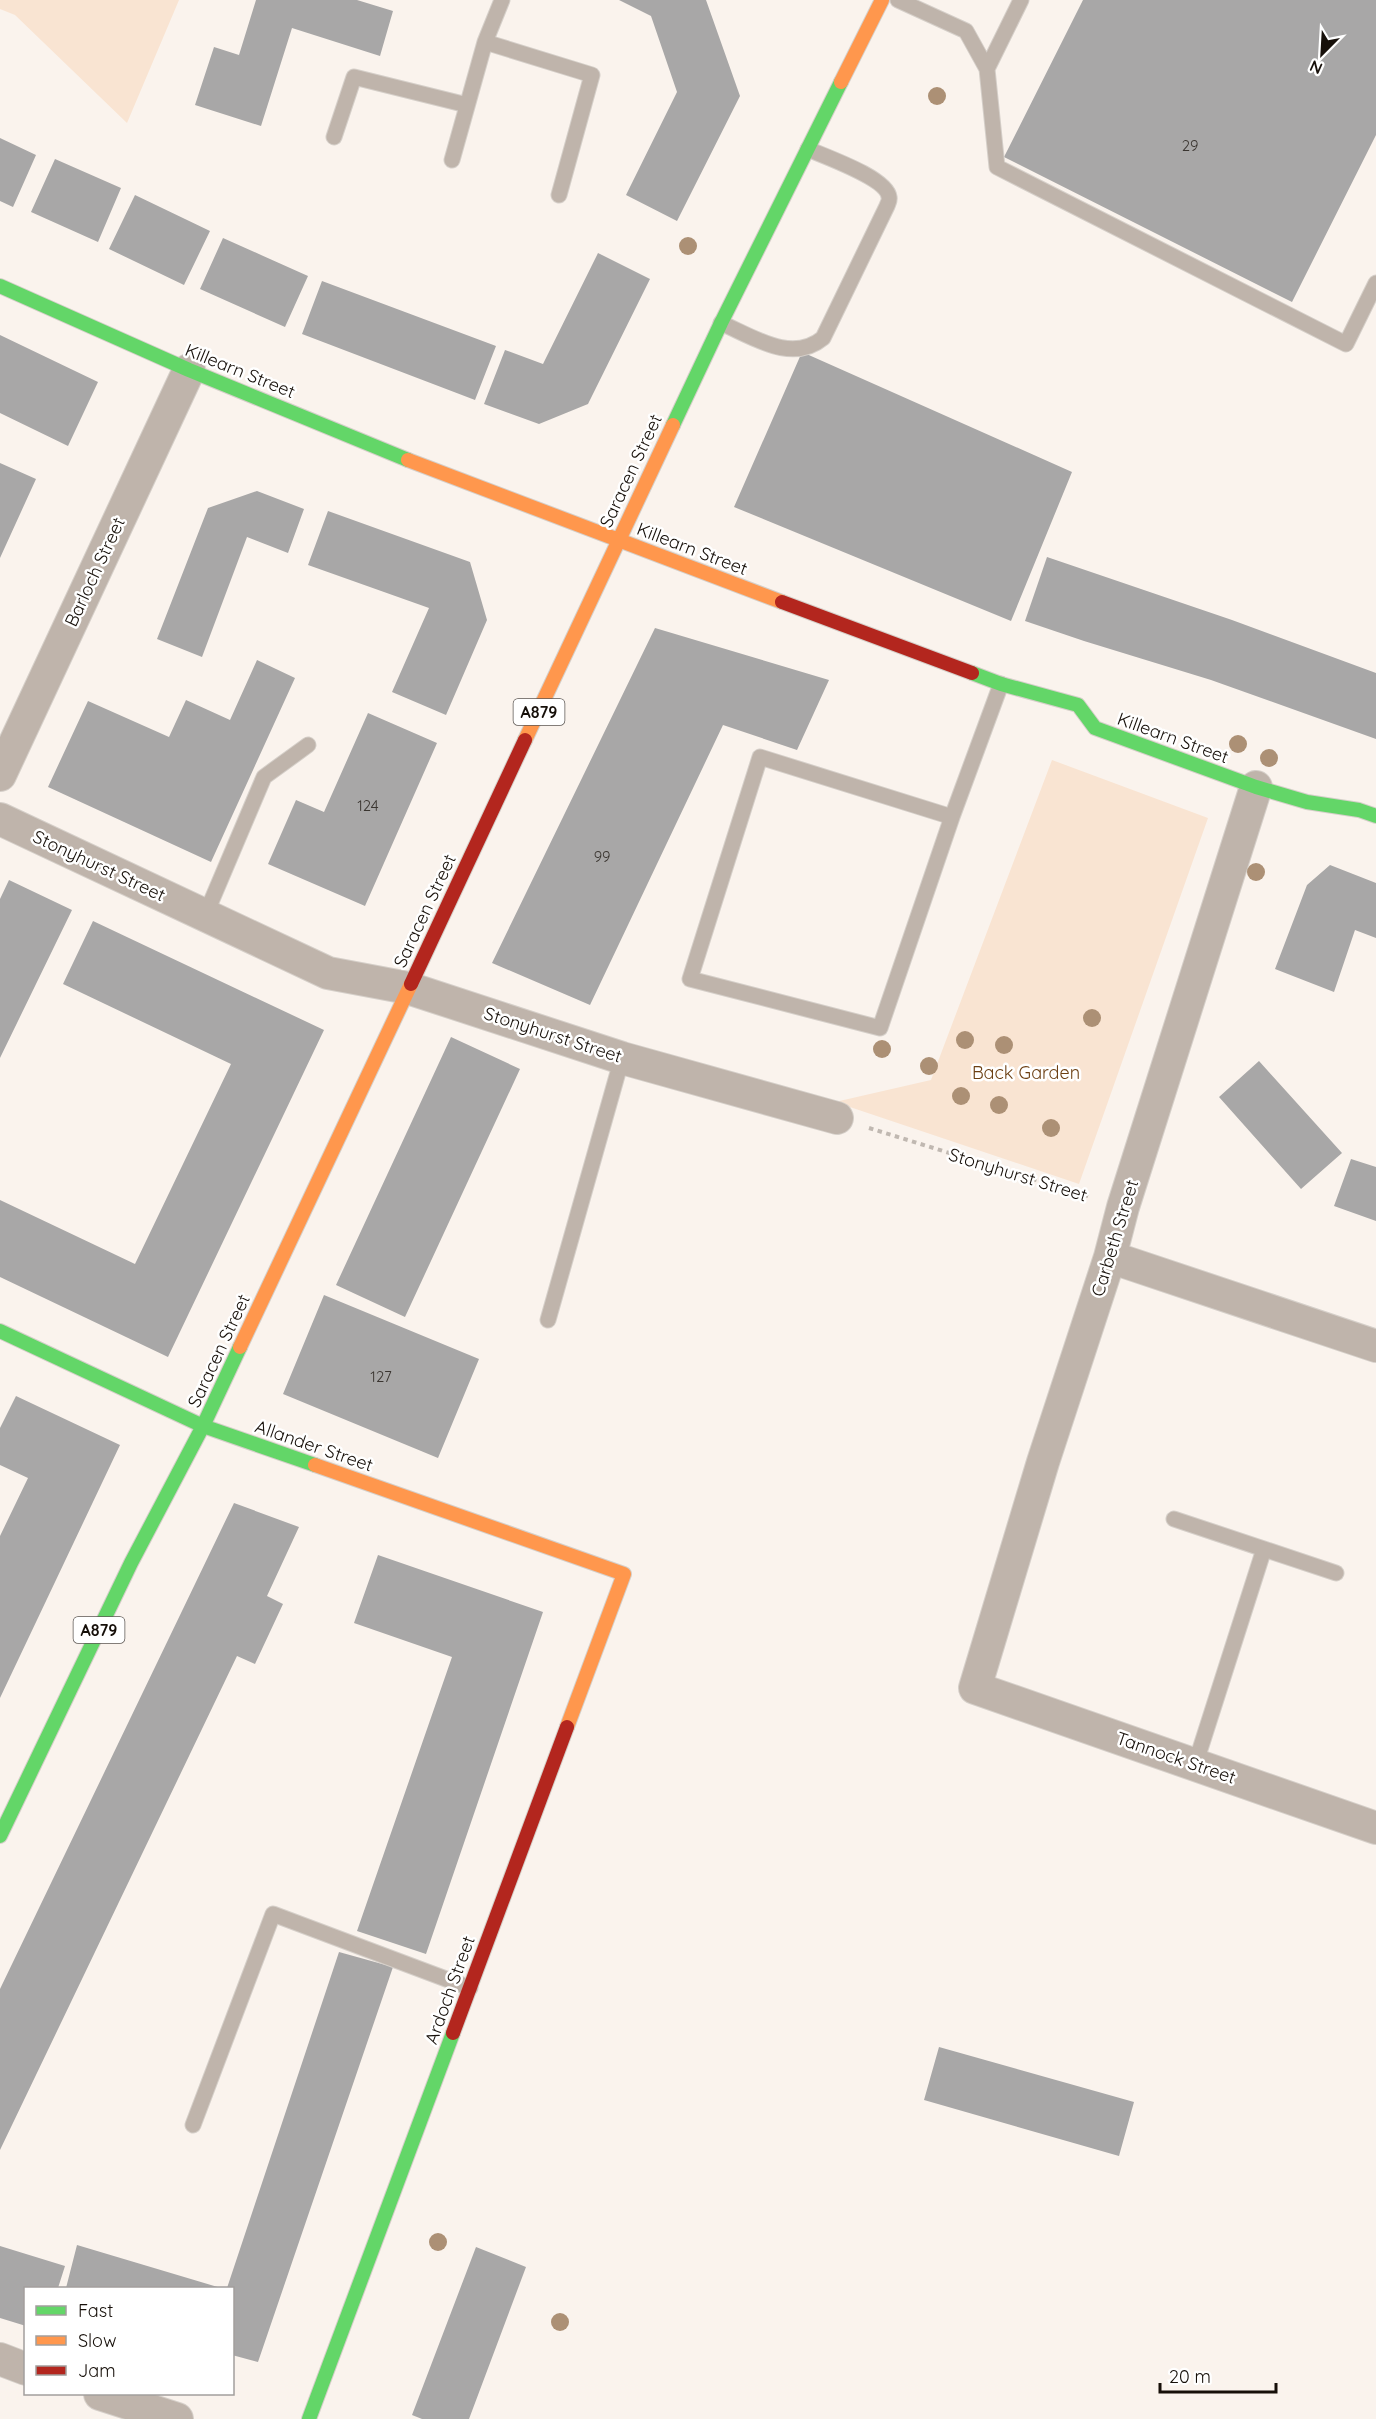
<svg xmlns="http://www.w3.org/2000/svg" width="1376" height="2419" font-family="Quicksand,sans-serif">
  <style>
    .green { fill: #f9e4d2 }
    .building { fill: #a8a7a7 }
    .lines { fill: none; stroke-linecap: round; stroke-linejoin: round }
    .lane-casing { stroke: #d5cfc9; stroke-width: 17 }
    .street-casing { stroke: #d5cfc9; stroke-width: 34 }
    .fast-casing { stroke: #d5cfc9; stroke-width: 16 }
    .slow-casing { stroke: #d5cfc9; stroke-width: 16 }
    .jam-casing { stroke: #d5cfc9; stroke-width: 16 }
    .path { stroke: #c0b8b1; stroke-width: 4; stroke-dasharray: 4.5 4.5; stroke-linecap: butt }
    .lane { stroke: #bfb4ab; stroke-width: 15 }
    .street { stroke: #bfb4ab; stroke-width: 32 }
    .fast { stroke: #63d668; stroke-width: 14 }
    .slow { stroke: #ff974d; stroke-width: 14 }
    .jam { stroke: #b3261e; stroke-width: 14 }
    .tree { fill: #ac9075 }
    .labels { text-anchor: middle; stroke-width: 5; stroke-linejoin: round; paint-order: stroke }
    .number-label { font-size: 15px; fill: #3a3530 }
    .shield { fill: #fff; stroke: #5c5753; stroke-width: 1.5 }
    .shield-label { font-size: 16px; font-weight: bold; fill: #160f09 }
    .street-label { font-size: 18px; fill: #160f09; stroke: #fff }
    .park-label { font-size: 18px; fill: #6c3f12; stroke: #fff }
  </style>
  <rect width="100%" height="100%" fill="#faf3ed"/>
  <path class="green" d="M 0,0 L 179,0 L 127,123 L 15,15 L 0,9 Z
    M 1052,760 L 1208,818 L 1079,1184 L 835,1102 L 931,1080 Z"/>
  <path class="building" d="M 256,0 L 357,0 L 393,11 L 380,56 L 292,28 L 261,126 L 195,105 L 214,47 L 239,55 Z
    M 619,0 L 706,0 L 740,96 L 677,221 L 626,195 L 677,92 L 651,16 Z
    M 1083,0 L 1376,0 L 1376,135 L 1292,302 L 1004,157 Z
    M 0,138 L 36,155 L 13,207 L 0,201 Z
    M 55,159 L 121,188 L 98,242 L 31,212 Z
    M 135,195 L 210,231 L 184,285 L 109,249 Z
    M 223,238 L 308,276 L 285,327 L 200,289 Z
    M 598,253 L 650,279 L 588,404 L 539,424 L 484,404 L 505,350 L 543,364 Z
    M 322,281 L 496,346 L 475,400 L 302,334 Z
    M 0,335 L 98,382 L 68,446 L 0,413 Z
    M 802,352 L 1072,472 L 1011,621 L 734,507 Z
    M 0,463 L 36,479 L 0,558 Z
    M 257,491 L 304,509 L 288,553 L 247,537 L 202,657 L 157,639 L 208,508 Z
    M 328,511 L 470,562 L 487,620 L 446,715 L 392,692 L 429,608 L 308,565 Z
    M 1047,557 L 1232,620 L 1376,673 L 1376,739 L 1211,680 L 1084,641 L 1025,621 Z
    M 655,628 L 829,680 L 797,750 L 723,725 L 590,1005 L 492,963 Z
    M 257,660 L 295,678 L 211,862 L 48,787 L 88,701 L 169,737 L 186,700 L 230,720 Z
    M 368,713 L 437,743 L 365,906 L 268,864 L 296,800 L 324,812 Z
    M 1330,865 L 1376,883 L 1376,938 L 1355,930 L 1334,992 L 1275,969 L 1307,885 Z
    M 9,880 L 72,910 L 0,1058 L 0,899 Z
    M 93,921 L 324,1030 L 168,1357 L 0,1277 L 0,1200 L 135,1264 L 231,1064 L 63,984 Z
    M 451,1037 L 520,1069 L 405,1317 L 336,1285 Z
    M 1259,1061 L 1342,1153 L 1301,1189 L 1219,1097 Z
    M 1351,1159 L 1376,1167 L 1376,1221 L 1334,1206 Z
    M 324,1295 L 479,1359 L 438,1458 L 283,1394 Z
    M 16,1396 L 120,1445 L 0,1698 L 0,1536 L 28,1478 L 0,1465 L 0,1428 Z
    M 234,1503 L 299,1527 L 267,1596 L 283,1604 L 255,1664 L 237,1656 L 0,2150 L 0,1989 Z
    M 378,1555 L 543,1612 L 426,1954 L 357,1931 L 452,1657 L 354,1623 Z
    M 339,1952 L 393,1967 L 258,2362 L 232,2355 L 232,2288 L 227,2288 Z
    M 939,2047 L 1134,2102 L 1119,2156 L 924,2100 Z
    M 77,2245 L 221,2288 L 66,2288 Z
    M 0,2246 L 65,2266 L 58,2288 L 26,2288 L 26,2326 L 0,2318 Z
    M 476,2247 L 526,2267 L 469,2419 L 422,2419 L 412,2415 Z"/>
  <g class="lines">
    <g class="lane-casing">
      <path id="lane" d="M 898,0 L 966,31 L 987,69 L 997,167 L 1346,344 L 1376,283
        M 485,42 L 592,75 L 559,195
        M 987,69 L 1021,0
        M 334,137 L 354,77 L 467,105
        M 452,160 L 485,42 L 502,0
        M 721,323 C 753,337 792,364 823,338 L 887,206 C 888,203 890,200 889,197 C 887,178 826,157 808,149
        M 952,817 L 760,757 L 690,979 L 880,1028 L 952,817 L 1001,684
        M 205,916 L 264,777 L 308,745
        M 548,1320 L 622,1058
        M 1174,1519 L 1336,1573
        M 1195,1765 L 1264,1549
        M 193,2125 L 273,1914 L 470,1988"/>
    </g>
    <g class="street-casing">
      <path id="street" d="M 0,775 L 189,370
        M 1256,787 L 1123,1207 L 1110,1257 L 1043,1462 L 975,1688 L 1376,1828
        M 0,819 L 328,973 L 408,988 L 622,1058 L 837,1118
        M 1110,1257 L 1376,1346
        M 0,2359 L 26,2369
        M 100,2394 L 177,2419"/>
    </g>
    <g class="fast-casing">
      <path id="fast" d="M 0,286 L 189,370 L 408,460
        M 673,425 L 721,323 L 841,82
        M 972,673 L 1001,684 L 1078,705 L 1095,728 L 1256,787 L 1307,802 L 1359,810 L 1376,816
        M 0,1331 L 203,1426 L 315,1465
        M 0,1836 L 131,1563 L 203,1426 L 240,1347
        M 309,2419 L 453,2033"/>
    </g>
    <g class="slow-casing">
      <path id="slow" d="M 841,82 L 882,0
        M 408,460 L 782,602
        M 525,740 L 673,425
        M 240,1347 L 411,984
        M 315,1465 L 624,1574 L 567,1727"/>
    </g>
    <g class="jam-casing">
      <path id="jam" d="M 782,602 L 972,673
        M 411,984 L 525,740
        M 453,2033 L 567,1727"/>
    </g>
    <path class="path" d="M 869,1128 L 1091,1197"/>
    <use href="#lane" class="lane"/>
    <use href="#street" class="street"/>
    <use href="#fast" class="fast"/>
    <use href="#slow" class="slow"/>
    <use href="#jam" class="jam"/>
  </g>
  <g class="tree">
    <circle cx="937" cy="96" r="9"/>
    <circle cx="688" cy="246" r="9"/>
    <circle cx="1238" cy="744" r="9"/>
    <circle cx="1269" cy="758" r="9"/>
    <circle cx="1256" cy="872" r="9"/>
    <circle cx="1092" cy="1018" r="9"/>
    <circle cx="965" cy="1040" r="9"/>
    <circle cx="1004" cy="1045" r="9"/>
    <circle cx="882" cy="1049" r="9"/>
    <circle cx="929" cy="1066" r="9"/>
    <circle cx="961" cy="1096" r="9"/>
    <circle cx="999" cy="1105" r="9"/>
    <circle cx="1051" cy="1128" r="9"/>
    <circle cx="438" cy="2242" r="9"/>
    <circle cx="560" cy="2322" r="9"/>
  </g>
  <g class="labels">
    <g class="number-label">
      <text x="1190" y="151">29</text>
      <text x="368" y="811">124</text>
      <text x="602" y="862">99</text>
      <text x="381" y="1382">127</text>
    </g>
    <g class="shield">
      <rect x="513.5" y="699" width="51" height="26" rx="4.5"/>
      <rect x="73.5" y="1617" width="51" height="26" rx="4.5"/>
    </g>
    <g class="shield-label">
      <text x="539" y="718">A879</text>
      <text x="99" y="1636">A879</text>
    </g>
    <g class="street-label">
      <text transform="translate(240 371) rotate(22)" y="6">Killearn Street</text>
      <text transform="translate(631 471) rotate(-65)" y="6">Saracen Street</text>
      <text transform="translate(692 549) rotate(21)" y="6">Killearn Street</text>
      <text transform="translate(95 572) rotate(-65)" y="6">Barloch Street</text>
      <text transform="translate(1173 738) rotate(20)" y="6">Killearn Street</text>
      <text transform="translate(99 866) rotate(25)" y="6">Stonyhurst Street</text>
      <text transform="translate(425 911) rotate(-65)" y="6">Saracen Street</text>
      <text transform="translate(553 1035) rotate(18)" y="6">Stonyhurst Street</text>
      <text transform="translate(1018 1175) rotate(17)" y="6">Stonyhurst Street</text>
      <text transform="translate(1115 1238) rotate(-73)" y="6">Carbeth Street</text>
      <text transform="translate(219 1351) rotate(-65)" y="6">Saracen Street</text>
      <text transform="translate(314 1446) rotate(19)" y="6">Allander Street</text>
      <text transform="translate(1176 1758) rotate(19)" y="6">Tannock Street</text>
      <text transform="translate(450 1990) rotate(-70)" y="6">Ardoch Street</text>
    </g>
    <g class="park-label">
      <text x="1026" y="1079">Back Garden</text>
    </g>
  </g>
  <rect x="24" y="2287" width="210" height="108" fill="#ffffff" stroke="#a29f9d" stroke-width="1.5"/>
  <rect x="36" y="2306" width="30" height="9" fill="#63d668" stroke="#a29f9d" stroke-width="1.5"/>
  <text x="78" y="2317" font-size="18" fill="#160f09">Fast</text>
  <rect x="36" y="2336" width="30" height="9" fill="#ff974d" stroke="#a29f9d" stroke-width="1.5"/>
  <text x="78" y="2347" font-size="18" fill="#160f09">Slow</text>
  <rect x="36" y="2366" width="30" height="9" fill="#b3261e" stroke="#a29f9d" stroke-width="1.5"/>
  <text x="78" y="2377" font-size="18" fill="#160f09">Jam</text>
  <g transform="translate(1322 54) rotate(204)" stroke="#ffffff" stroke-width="4.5" paint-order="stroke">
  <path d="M0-4.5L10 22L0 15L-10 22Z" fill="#160f09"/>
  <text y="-9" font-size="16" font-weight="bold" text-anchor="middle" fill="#160f09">N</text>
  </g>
  <path d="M1160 2383v9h116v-9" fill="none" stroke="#160f09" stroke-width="3"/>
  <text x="1169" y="2383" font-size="18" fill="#160f09" stroke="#ffffff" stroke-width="4.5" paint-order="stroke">20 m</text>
</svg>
